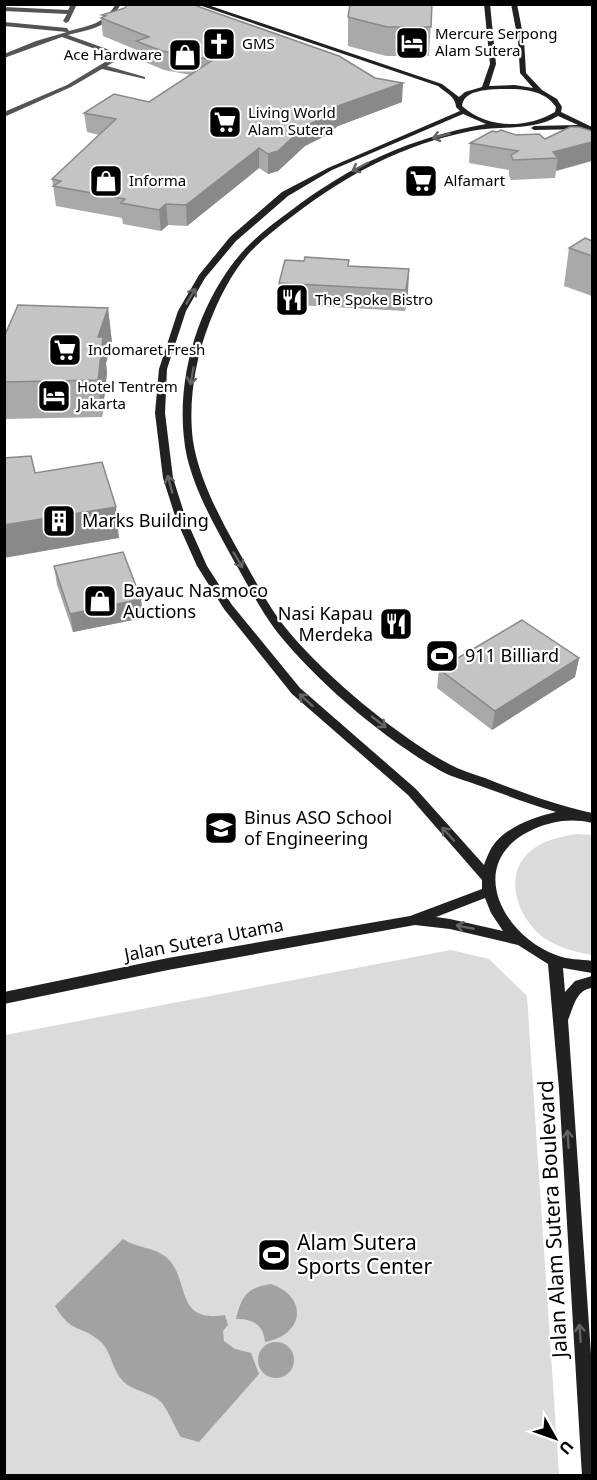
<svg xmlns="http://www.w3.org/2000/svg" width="597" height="1480" font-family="'Noto Sans',sans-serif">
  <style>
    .green { fill: #dbdbdb }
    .water { fill: #a2a2a2 }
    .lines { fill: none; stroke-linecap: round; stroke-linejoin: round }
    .street { fill: #545454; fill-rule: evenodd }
    .secondary { fill: #212121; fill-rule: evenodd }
    .wall { fill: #a9a9a9 }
    .shaded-wall { fill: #898989 }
    .building { fill: #c4c4c4; stroke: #898989; stroke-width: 1.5 }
    .oneway { stroke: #646464 }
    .labels { text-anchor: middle; stroke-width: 4.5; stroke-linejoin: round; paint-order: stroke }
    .far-poi-label { font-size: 15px; fill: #000; stroke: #fff; text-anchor: start }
    .poi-label { font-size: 18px; fill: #000; stroke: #fff; text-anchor: start }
    .street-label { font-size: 18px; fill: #000; stroke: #fff }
    .near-street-label { font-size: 21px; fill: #000; stroke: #fff }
    .near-poi-label { font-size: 21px; fill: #000; stroke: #fff; text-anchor: start }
  </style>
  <rect width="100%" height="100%" fill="#fff"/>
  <path class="green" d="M 576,834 L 592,835 L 592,955 C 576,952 559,948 544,938 C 516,917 500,870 536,847 C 548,839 561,837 576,834 Z
    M 451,950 L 489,959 L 527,996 L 559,1475 L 5,1476 L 5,1035 Z"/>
  <path class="water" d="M 123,1239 C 136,1248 154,1247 166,1257 C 191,1278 173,1324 225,1315 L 228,1325 L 223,1331 L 224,1341 L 235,1349 L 251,1353 L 259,1374 L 199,1442 L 181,1437 C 175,1428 167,1407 160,1401 C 150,1392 133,1391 124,1382 C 112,1371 112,1352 101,1342 C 81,1324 72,1335 55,1306 Z
    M 271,1284 C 309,1297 304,1335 265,1342 C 264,1325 251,1318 236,1319 C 242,1296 246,1288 271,1284 Z
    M258 1360a18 18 0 1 1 36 0a18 18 0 1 1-36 0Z"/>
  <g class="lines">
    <path class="street" d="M 71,4 L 77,4 L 69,21 L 66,23 L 63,21 L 67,14 L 4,11 L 4,7 L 68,10 Z
      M 116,4 L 121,4 C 106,29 94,28 68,35 L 118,53 L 120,58 L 107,66 L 145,77 L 145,79 L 102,69 L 71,87 L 4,117 L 4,112 L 67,85 L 115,56 L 62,37 L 4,58 L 4,54 L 36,41 L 67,32 L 4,26 L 4,22 L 67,28 L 69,31 C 91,25 102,25 116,4 Z"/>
    <path class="secondary" d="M 196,4 L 205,4 L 442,84 L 459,97 L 465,92 L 482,87 L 490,64 L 484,4 L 490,4 L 496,64 L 489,86 L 515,85 L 533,88 L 520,73 L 518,40 L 511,4 L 517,4 L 524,40 L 526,73 L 542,90 L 557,99 L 562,107 L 561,112 L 592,127 L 592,131 L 586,129 L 534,130 L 531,128 L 534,126 L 578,125 L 558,116 C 531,132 500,125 471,131 C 405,144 347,174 294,215 C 279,226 264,238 251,251 C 232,272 219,298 209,324 C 195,360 188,402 193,441 C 199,478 217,512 235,545 C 249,569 262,595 278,618 C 315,668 394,734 449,764 C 460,770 473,774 485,778 C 520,792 556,805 592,813 L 592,823 C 571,818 553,821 534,829 C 464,860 500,934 556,955 C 567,960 581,959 592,961 L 592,973 L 563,968 L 565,992 L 575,981 L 592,976 L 592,988 C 576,990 574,1006 568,1020 L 592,1369 L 592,1476 L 582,1476 L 559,1089 L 548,964 L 518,945 L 450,929 L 415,925 L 168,970 L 4,1004 L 4,992 L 168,958 L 410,916 L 482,889 L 482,880 L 408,795 L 292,694 L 224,609 L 197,566 L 176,519 L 163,478 L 155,413 L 159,369 L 178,311 L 199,275 L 230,237 L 282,192 L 328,168 L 460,111 L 456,107 C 456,97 445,92 438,86 ZM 499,89 C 519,89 543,88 556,107 L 555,112 C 526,129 488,129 462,106 C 464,90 486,90 499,89 ZM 463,114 L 486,124 C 410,138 350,165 289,212 C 274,223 258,235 245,249 C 197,301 172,387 187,457 C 196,494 216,528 234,561 C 248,585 260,610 277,632 C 317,682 383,738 439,770 C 449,776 461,779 472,783 C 500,793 527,803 556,812 C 534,817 505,827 492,847 C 489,852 486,859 484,865 L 416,789 L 300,688 L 232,605 L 207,566 L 186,519 L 173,478 L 165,413 L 167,369 L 186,311 L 205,278 L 236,241 L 288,196 L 332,170 ZM 485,898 L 491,913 L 503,931 L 450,919 L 436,917 Z"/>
  </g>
  <path class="wall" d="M 432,4 L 429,56 L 386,56 L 348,46 L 348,17 Z
    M 102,15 L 402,102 L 338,126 L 325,136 L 305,146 L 278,171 L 268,174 L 259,168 L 187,226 L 168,225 L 161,231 L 123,224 L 122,218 L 56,206 L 52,179 L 99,135 L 87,132 L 84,113 L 149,102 L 191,75 L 164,70 L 138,59 L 137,50 L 103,36 L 101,18 L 103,17 Z
    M 570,127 L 556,171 L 555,178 L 511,180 L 509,175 L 509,170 L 469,163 L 470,143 L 497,132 L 545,139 Z
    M 592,241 L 592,296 L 564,286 L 569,248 Z
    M 349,260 L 349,266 L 409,269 L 408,291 L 405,311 L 279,304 L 279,283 L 304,261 Z
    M 108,308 L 112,343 L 106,363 L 107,373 L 102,417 L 4,419 L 4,337 Z
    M 54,566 L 141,599 L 143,618 L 73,632 L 57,585 Z
    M 579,658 L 575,677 L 492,730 L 437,688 L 439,669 Z"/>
  <path class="shaded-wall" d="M 403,83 L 402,102 L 338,126 L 325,136 L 305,146 L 278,171 L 268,174 L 268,154 L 305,126 L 338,106 Z
    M 592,142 L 592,161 L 556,171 L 558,158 L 553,152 Z
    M 259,148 L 259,168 L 187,226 L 186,205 Z
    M 166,204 L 168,225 L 161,231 L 159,210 Z
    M 409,269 L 408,291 L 405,311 L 406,290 Z
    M 108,308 L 112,343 L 106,363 L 107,373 L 102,417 L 98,380 L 98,337 Z
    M 116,507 L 119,538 L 4,558 L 4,525 Z
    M 141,599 L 143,618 L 73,632 L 70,614 Z
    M 579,658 L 575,677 L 492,730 L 495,711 Z"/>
  <path class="building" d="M 127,4 L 191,4 L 339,56 L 375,78 L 403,83 L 338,106 L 326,117 L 305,126 L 278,151 L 268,154 L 259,148 L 186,205 L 166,204 L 159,210 L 121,203 L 125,199 L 53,186 L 61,181 L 52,179 L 116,119 L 84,113 L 114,94 L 149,102 L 213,60 L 162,51 L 136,41 L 149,37 L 101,18 L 106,16 L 102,15 L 125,8 Z
    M 350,4 L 432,4 L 431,27 L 387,27 L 348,17 Z
    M 570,127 L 579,127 L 592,131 L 592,142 L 553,152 L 558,158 L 513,160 L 511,155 L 518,151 L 470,143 L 492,131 L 497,132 L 501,130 L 516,135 L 539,134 L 545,139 Z
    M 585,238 L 592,241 L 592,256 L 569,248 Z
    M 305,257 L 349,260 L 348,266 L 409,269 L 406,290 L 279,283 L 285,260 L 304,261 Z
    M 18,305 L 108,308 L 98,337 L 103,337 L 98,380 L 4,382 L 4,337 Z
    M 31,456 L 35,473 L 102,462 L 116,507 L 4,525 L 4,458 Z
    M 123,552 L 141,599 L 70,614 L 54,566 Z
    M 522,620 L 579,658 L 495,711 L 439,669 Z"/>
  <defs><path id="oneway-shaft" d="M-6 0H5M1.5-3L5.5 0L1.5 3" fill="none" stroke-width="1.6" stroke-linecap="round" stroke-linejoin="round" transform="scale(1.5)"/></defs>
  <g class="oneway">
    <use href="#oneway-shaft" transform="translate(441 136) rotate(165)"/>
    <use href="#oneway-shaft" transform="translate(360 167) rotate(152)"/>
    <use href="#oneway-shaft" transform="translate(191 296) rotate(-59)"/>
    <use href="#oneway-shaft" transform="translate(192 376) rotate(100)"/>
    <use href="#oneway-shaft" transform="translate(170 484) rotate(-105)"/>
    <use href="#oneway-shaft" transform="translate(238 560) rotate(60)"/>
    <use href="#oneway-shaft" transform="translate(306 700) rotate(-138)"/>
    <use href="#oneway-shaft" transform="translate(379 722) rotate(38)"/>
    <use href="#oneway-shaft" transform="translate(448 834) rotate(-132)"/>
    <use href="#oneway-shaft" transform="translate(465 927) rotate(-169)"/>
    <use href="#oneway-shaft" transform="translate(568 1139) rotate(-94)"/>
    <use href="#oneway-shaft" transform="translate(580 1333) rotate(-94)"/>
  </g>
  <defs>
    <g id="hotel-square" transform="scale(1.725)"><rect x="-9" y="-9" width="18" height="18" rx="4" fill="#000" stroke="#fff"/><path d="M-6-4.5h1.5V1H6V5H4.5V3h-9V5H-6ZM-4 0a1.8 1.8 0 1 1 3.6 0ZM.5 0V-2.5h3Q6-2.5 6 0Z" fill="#fff"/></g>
    <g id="church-square" transform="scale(1.725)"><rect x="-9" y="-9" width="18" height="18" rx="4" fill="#000" stroke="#fff"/><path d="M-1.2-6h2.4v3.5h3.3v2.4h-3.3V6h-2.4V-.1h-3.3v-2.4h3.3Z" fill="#fff"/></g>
    <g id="shop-square" transform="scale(1.725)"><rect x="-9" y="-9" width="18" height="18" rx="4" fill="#000" stroke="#fff"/><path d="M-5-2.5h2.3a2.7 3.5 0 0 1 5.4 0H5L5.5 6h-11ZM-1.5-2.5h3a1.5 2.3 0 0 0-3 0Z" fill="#fff"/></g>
    <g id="supermarket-square" transform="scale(1.725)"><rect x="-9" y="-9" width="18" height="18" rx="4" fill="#000" stroke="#fff"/><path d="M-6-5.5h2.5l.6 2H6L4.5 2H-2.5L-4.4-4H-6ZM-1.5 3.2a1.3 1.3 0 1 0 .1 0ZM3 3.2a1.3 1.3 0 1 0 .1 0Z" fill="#fff"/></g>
    <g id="restaurant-square" transform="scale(1.725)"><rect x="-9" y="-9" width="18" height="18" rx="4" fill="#000" stroke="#fff"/><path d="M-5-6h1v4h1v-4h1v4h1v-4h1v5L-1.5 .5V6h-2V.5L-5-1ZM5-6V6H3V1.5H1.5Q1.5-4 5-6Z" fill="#fff"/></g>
    <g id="building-square" transform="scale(1.725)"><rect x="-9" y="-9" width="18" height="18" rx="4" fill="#000" stroke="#fff"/><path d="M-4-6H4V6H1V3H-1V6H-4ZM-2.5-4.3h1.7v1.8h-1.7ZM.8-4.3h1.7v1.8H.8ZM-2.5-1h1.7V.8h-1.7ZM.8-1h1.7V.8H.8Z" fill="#fff"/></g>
    <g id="stadium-square" transform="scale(1.725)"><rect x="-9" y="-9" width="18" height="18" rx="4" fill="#000" stroke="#fff"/><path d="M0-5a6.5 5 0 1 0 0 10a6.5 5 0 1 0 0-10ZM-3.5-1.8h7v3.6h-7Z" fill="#fff"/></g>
    <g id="university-square" transform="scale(1.725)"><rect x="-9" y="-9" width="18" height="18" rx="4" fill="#000" stroke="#fff"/><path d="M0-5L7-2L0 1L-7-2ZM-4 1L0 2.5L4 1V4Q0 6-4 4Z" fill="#fff"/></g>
  </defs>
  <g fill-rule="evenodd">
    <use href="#hotel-square" x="412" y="43"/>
    <use href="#church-square" x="219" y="44"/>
    <use href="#shop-square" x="185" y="55"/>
    <use href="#supermarket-square" x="225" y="122"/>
    <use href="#shop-square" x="106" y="181"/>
    <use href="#supermarket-square" x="421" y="181"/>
    <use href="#restaurant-square" x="292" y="300"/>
    <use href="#supermarket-square" x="65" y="350"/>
    <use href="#hotel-square" x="54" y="396"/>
    <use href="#building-square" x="59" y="521"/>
    <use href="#shop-square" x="100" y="601"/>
    <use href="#restaurant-square" x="396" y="624"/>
    <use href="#stadium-square" x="442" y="656"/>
    <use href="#university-square" x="221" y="828"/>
    <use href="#stadium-square" x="274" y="1255"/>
  </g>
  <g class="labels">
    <g class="far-poi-label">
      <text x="435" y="39">Mercure Serpong<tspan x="435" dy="17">Alam Sutera</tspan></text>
      <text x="242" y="49">GMS</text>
      <text x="162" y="60" text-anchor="end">Ace Hardware</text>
      <text x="248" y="118">Living World<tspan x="248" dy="17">Alam Sutera</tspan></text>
      <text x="129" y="186">Informa</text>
      <text x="444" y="186">Alfamart</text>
      <text x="315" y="305">The Spoke Bistro</text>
      <text x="88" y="355">Indomaret Fresh</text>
      <text x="77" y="392">Hotel Tentrem<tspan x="77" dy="17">Jakarta</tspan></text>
    </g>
    <g class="poi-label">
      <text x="82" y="527">Marks Building</text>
      <text x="123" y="597">Bayauc Nasmoco<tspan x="123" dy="21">Auctions</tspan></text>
      <text x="373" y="620" text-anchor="end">Nasi Kapau<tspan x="373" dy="21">Merdeka</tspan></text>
      <text x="465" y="662">911 Billiard</text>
      <text x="244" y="824">Binus ASO School<tspan x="244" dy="21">of Engineering</tspan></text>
    </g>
    <g class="street-label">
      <text transform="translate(204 940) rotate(-11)" y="6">Jalan Sutera Utama</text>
    </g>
    <g class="near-street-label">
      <text transform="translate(553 1219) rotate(-93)" y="7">Jalan Alam Sutera Boulevard</text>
    </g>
    <g class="near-poi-label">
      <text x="297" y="1250">Alam Sutera<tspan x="297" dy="24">Sports Center</tspan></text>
    </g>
  </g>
  <rect width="597" height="1480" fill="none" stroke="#000000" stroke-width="12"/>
  <g transform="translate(555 1438) rotate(130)" stroke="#ffffff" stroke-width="4.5" paint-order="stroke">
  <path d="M0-4.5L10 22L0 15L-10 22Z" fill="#000000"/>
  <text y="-9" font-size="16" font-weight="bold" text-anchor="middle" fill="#000000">U</text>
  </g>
</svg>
